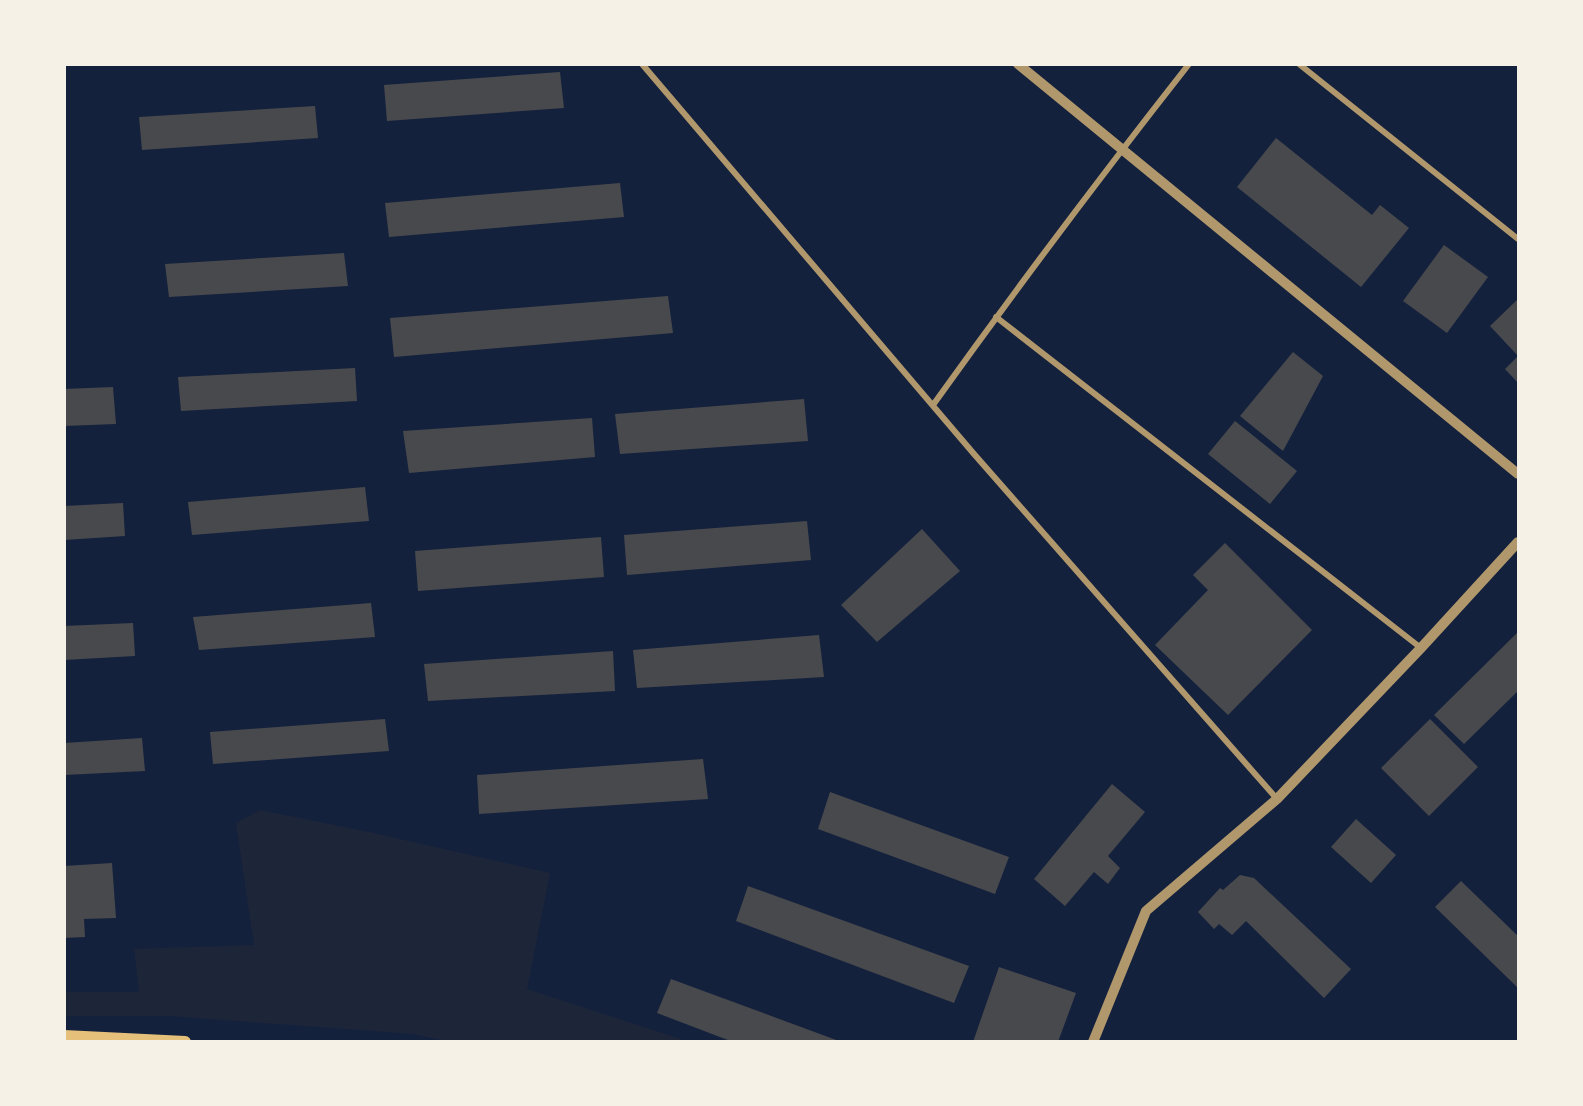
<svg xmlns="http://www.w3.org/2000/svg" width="1583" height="1106" font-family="Roboto,sans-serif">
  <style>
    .green { fill: #1d2539 }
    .building { fill: #48494c }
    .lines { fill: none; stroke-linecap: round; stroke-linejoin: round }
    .minor { stroke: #b1986c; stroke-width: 6 }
    .tertiary { stroke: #b1986c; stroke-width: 10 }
    .secondary { stroke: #e5c07b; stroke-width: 12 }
  </style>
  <rect width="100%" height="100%" fill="#14213d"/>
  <path class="green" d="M 260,810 L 369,832 L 550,873 L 527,989 L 687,1041 L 451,1042 L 413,1034 L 169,1016 L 65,1016 L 65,992 L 139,992 L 134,949 L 254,945 L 236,823 Z"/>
  <path class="building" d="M 560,72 L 564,108 L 387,121 L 384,85 Z
    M 315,106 L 318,138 L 142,150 L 139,117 Z
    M 1276,138 L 1372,215 L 1380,205 L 1409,228 L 1361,287 L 1237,187 Z
    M 620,183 L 624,217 L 389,237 L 385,203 Z
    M 1444,245 L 1488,277 L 1447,333 L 1403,301 Z
    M 344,253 L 348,286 L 169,297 L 165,264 Z
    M 668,296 L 673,333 L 394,357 L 390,318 Z
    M 1518,299 L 1518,383 L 1505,369 L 1518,356 L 1490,326 Z
    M 1293,352 L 1323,376 L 1283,451 L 1240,416 Z
    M 355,368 L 357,401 L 181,411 L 178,377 Z
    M 113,387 L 116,424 L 64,426 L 64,389 Z
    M 804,399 L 808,441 L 620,454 L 615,414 Z
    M 592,418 L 595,457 L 409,473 L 403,431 Z
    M 1235,421 L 1297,471 L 1270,504 L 1208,454 Z
    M 365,487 L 369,521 L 192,535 L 188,502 Z
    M 123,503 L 125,536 L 64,540 L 64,506 Z
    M 807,521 L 811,560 L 627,575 L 624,535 Z
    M 922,529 L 960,571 L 877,642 L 841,605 Z
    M 601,537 L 604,577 L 418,591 L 415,551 Z
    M 1225,543 L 1312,630 L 1228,715 L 1155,645 L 1208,590 L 1193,575 Z
    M 371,603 L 375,637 L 199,650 L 193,617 Z
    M 133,623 L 135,656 L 64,660 L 64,626 Z
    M 1518,632 L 1518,691 L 1464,744 L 1434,715 Z
    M 819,635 L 824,677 L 637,688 L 633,650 Z
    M 613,651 L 615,691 L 428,701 L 424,664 Z
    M 385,719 L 389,751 L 213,764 L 210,732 Z
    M 1430,719 L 1478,767 L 1429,816 L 1381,768 Z
    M 142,738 L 145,771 L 64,775 L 64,743 Z
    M 703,759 L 708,799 L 479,814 L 477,775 Z
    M 1112,784 L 1145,812 L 1108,856 L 1120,868 L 1108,884 L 1094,872 L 1065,906 L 1034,879 Z
    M 830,792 L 1009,857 L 995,894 L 818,829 Z
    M 1356,819 L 1396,855 L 1371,883 L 1331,847 Z
    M 112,863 L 116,918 L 84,919 L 85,937 L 64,938 L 64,866 Z
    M 1240,875 L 1254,878 L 1351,969 L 1324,998 L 1246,921 L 1232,935 L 1219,924 L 1214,929 L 1198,912 L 1220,888 L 1223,890 Z
    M 1461,881 L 1518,936 L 1518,988 L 1435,907 Z
    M 748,886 L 969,966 L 954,1003 L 736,921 Z
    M 999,967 L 1076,993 L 1058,1042 L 973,1042 Z
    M 671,979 L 839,1041 L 838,1042 L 733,1042 L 657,1013 Z"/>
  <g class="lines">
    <path class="minor" d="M 642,64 L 974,454 L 1277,799
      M 1299,64 L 1518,239
      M 996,317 L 1421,648
      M 933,405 C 1016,289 1101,176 1189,64"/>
    <path class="tertiary" d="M 1018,64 L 1518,474
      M 1093,1042 L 1146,911 L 1277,799 L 1421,648 L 1518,542"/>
    <path class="secondary" d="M 64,1036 L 185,1042"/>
  </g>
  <rect width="1583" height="1106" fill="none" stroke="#f6f1e7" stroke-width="132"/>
</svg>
